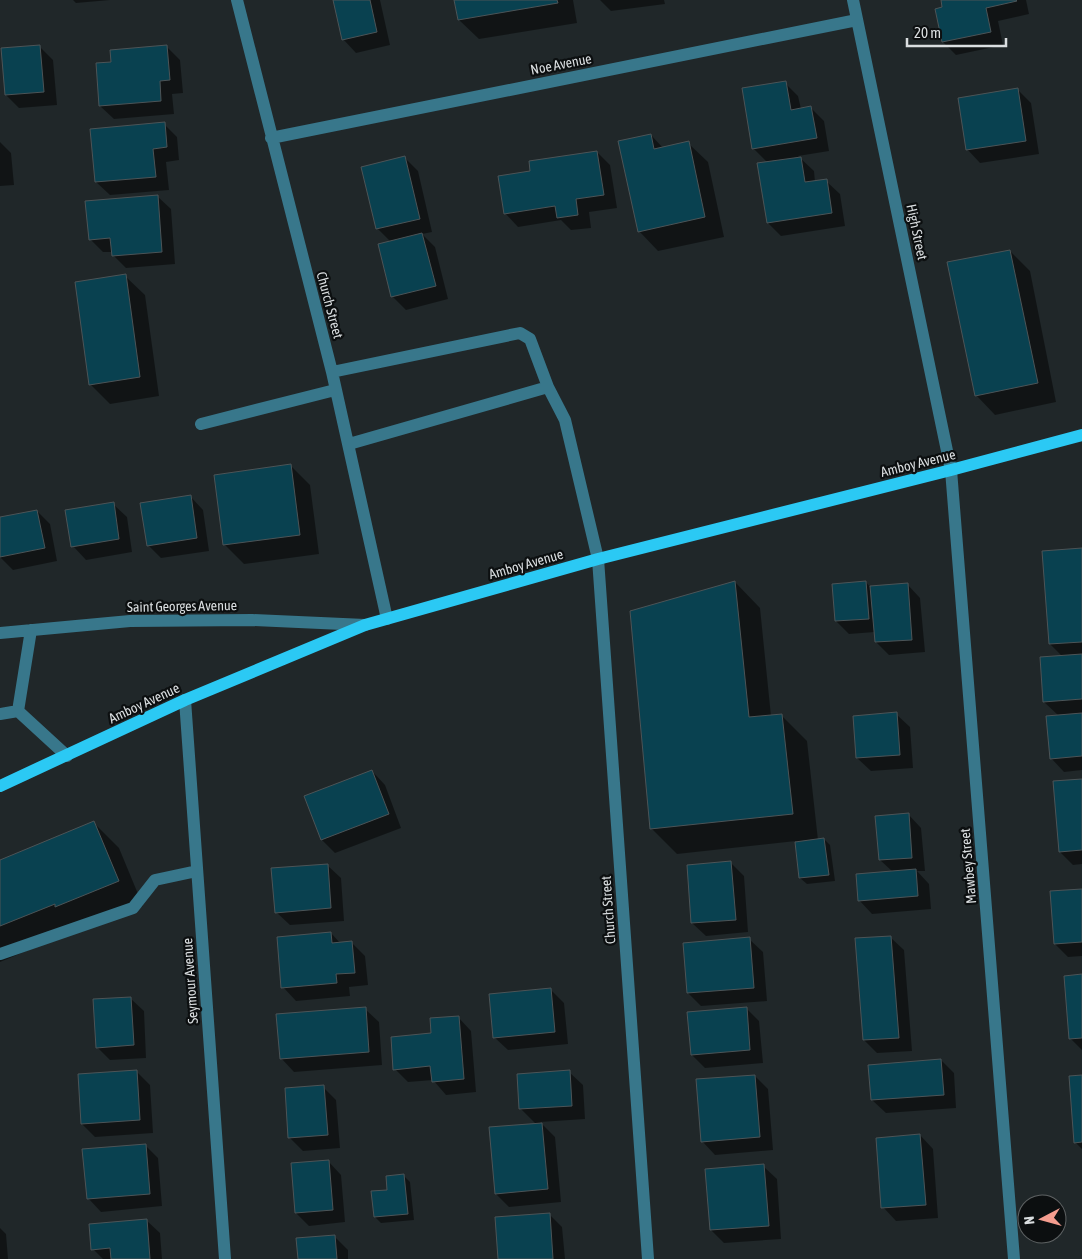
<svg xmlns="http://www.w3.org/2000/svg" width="1082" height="1259" font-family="'Asap Condensed',sans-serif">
<rect width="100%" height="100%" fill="#202729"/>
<path fill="#0007" d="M73,0H110L76,3Z
M334,0H380L390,45L356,53L343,39Z
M456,0H573L577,23L479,39L459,20Z
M600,0H664L665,4L611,11Z
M942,0H1026L1029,14L998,21L1003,45L956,55L943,42L944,8Z
M166,46L180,60L183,93L172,94L174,114L114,119L100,106L97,64L112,63Z
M40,47L53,60L57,105L19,108L6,95Z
M785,83L798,96L801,109L811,108L824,121L829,151L798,156L814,171L815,182L826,181L840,194L845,226L781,236L768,223V163L753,148Z
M1018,90L1031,103L1039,154L980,163L967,149Z
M164,124L177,137L179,160L166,162L169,190L110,195L96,182Z
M651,135L663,148L688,143L708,162L724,237L658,251L639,231Z
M0,142L11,153L14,185L0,186Z
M597,152L610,165L617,208L589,212L591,228L571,230L561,220L518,227L505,213L532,172Z
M405,158L418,171L432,232L422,234L435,247L448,299L406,310L392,296L391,242L377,228Z
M157,196L171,209L175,264L126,268L113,255V252H103L90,239Z
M1010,251L1030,271L1056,402L995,415L976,395Z
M125,276L145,295L159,396L110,404L90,384Z
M291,466L310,485L319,554L244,564L225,545Z
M190,496L203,510L209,551L161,558L148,545Z
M113,504L127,517L132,552L86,560L73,546Z
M37,511L50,524L57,561L13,570L0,557V518Z
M1082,549V770L1064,772L1051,758L1059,716L1044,702L1063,657L1050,644Z
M735,582L760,608L771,716L781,715L807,741L818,840L824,839L830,845L835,881L807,884L800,878L796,841L677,854L652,829Z
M866,582L870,587L907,584L920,598L925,652L889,655L876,642L875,632L849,634L836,621Z
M896,714L910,727L913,768L871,771L857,758Z
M372,771L385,785L401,828L335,853L322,840L306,796Z
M1082,780V864L1073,865L1060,852Z
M908,814L921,828L925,871H917L929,884L931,909L872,914L859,900L893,872L880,860Z
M94,823L119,848L143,906L82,931L79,929L0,962V861Z
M731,863L744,876L748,932L706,936L692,923Z
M327,865L341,878L344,921L290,925L276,912Z
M1082,890V956L1068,957L1055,944Z
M331,933L341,944L352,943L365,956L368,985L349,987L350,996L296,1001L283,987Z
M890,937L904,950L912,1051L877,1053L864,1040Z
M749,939L763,952L767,1001L701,1006L688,993Z
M1082,975V1050L1070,1038Z
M551,990L564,1003L568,1044L508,1050L494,1037Z
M130,998L144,1011L146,1058L110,1060L97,1047Z
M746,1008L759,1021L763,1063L705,1068L692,1055Z
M365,1009L379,1022L382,1065L294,1072L281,1058Z
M458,1017L471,1031L476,1092L446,1095L433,1080L408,1082L395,1069L433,1034Z
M941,1060L954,1073L956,1108L886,1113L872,1100Z
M136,1071L150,1085L153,1133L95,1137L82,1124Z
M569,1072L583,1085L585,1119L540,1122L555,1137L561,1202L509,1207L496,1194L536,1124L521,1109L519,1075Z
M755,1076L768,1089L773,1150L715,1155L702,1141Z
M1082,1077V1149L1075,1142Z
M323,1087L336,1100L340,1148L303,1151L290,1138Z
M920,1135L933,1149L938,1218L896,1221L883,1207Z
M145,1145L158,1158L162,1206L101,1212L88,1198Z
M328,1161L341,1175L345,1222L309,1226L296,1213Z
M763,1166L777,1179L781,1239L724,1243L711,1230Z
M404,1176L410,1182L414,1220L381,1223L375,1217L389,1191Z
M549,1214L562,1227L565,1259H500Z
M146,1220L160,1233L162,1259H103L93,1249Z
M0,1228L6,1234L8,1259H0Z
M334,1236L348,1250V1259H299Z"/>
<path fill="#094150" stroke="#4c5457" d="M333,0H370L377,32L342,40Z
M454,0H557L558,3L458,20Z
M941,0H1016L1017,1L986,8L991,32L942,42L935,9L942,7Z
M40,45L44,92L5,95L1,48Z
M167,45L170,80L160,81L161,101L99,106L96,63L111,62L110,50Z
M786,81L791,110L811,106L817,138L752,149L742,88Z
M1018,88L1026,141L966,150L958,98Z
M165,122L167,147L153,149L156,177L95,182L90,129Z
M651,134L654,149L689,141L705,217L638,232L618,141Z
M597,151L604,195L576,199L578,215L557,218L555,206L504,214L498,176L530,171L529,161Z
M405,156L420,219L376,229L361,167Z
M801,157L805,182L827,179L832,213L767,223L757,163Z
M158,195L162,252L112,256L110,238L89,240L85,201Z
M422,233L436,286L391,297L378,244Z
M1010,250L1038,383L975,396L947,262Z
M126,274L140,377L89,385L75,282Z
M291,464L300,535L223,545L214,475Z
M191,495L197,538L147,546L140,503Z
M114,502L119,539L71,547L65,510Z
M37,510L45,548L0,557V517Z
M1082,548V642L1049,644L1042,551Z
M735,581L749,717L782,714L793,814L650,829L630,611Z
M866,581L869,619L835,621L832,584Z
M908,583L912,640L875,642L870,586Z
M1082,654V699L1043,702L1040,657Z
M897,712L900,755L856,758L853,716Z
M1082,713V756L1050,759L1046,716Z
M372,770L389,814L321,840L304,796Z
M1082,779V850L1059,852L1053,781Z
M909,813L912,858L879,860L875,816Z
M94,821L119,881L55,907V904L0,926V860Z
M824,838L829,875L799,878L795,842Z
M731,861L736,920L691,923L687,865Z
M328,864L331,908L275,913L271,868Z
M916,869L918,896L858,901L856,874Z
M1082,889V942L1054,944L1050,891Z
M331,932L332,943L352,941L355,973L336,974L337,983L281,988L277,937Z
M891,936L899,1038L863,1040L855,938Z
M750,937L754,988L687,993L683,943Z
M1082,974V1038L1069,1039L1064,976Z
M551,988L555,1032L493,1038L489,994Z
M131,997L134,1045L96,1048L93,999Z
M366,1007L369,1052L280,1059L276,1014Z
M747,1007L750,1050L691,1055L687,1012Z
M459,1016L464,1079L432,1082L430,1066L393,1070L391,1037L431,1033L430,1018Z
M941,1059L944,1095L871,1100L868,1065Z
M137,1070L140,1120L81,1124L78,1074Z
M570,1070L572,1106L519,1109L517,1074Z
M755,1075L760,1137L701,1142L696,1079Z
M1082,1075V1142L1074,1143L1069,1076Z
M324,1085L328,1135L288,1138L285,1088Z
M542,1123L548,1189L495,1194L489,1127Z
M920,1134L926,1205L881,1208L876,1138Z
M146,1144L150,1194L87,1199L82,1149Z
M329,1160L333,1210L295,1213L291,1163Z
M764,1164L769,1226L710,1230L705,1169Z
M404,1174L408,1214L374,1217L371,1191L387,1190L386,1176Z
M550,1213L553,1259H498L495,1217Z
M147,1219L150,1259H111L110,1248L91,1250L89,1224Z
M335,1235L337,1259H298L296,1238Z"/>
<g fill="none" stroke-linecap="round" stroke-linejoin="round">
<path stroke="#38778b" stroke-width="12" d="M237,0L332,372L387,619
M853,0L951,470L1014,1259
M271,138L857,20
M332,372L520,333L530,339L548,387
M201,424L335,390
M349,444L548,387L565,420L598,559L648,1259
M0,633L130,621L252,620L365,625
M185,700L225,1259
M18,711L31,630
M18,711L67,756
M0,714L18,711
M0,954L133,908L155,880L197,871"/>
<path stroke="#2bc9f4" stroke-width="12" d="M0,786L185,700L365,625L598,559L951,470L1082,435"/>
</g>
<g text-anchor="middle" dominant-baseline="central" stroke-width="4.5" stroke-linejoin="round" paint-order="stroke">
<g font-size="14" fill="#dadee0" stroke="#0c0f10">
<text transform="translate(561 64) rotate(-11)">Noe Avenue</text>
<text transform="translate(917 232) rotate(78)">High Street</text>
<text transform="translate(330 305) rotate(75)">Church Street</text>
<text transform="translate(918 463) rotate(-14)">Amboy Avenue</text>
<text transform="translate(526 564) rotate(-16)">Amboy Avenue</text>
<text transform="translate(182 606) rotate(-1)">Saint Georges Avenue</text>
<text transform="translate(144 703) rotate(-25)">Amboy Avenue</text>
<text transform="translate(968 866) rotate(-95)">Mawbey Street</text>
<text transform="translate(608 910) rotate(-94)">Church Street</text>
<text transform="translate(190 981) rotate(-94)">Seymour Avenue</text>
</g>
</g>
<g transform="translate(1042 1219) rotate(264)"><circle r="24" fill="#0c0f10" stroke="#5e6263"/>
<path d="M0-4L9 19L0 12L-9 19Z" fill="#f59d8f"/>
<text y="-8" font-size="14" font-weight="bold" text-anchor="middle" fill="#dadee0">N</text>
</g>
<path d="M907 38v8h99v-8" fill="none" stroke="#dadee0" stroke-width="2.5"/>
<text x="914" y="38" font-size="15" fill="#dadee0" stroke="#0c0f10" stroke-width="4" paint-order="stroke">20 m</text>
</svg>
